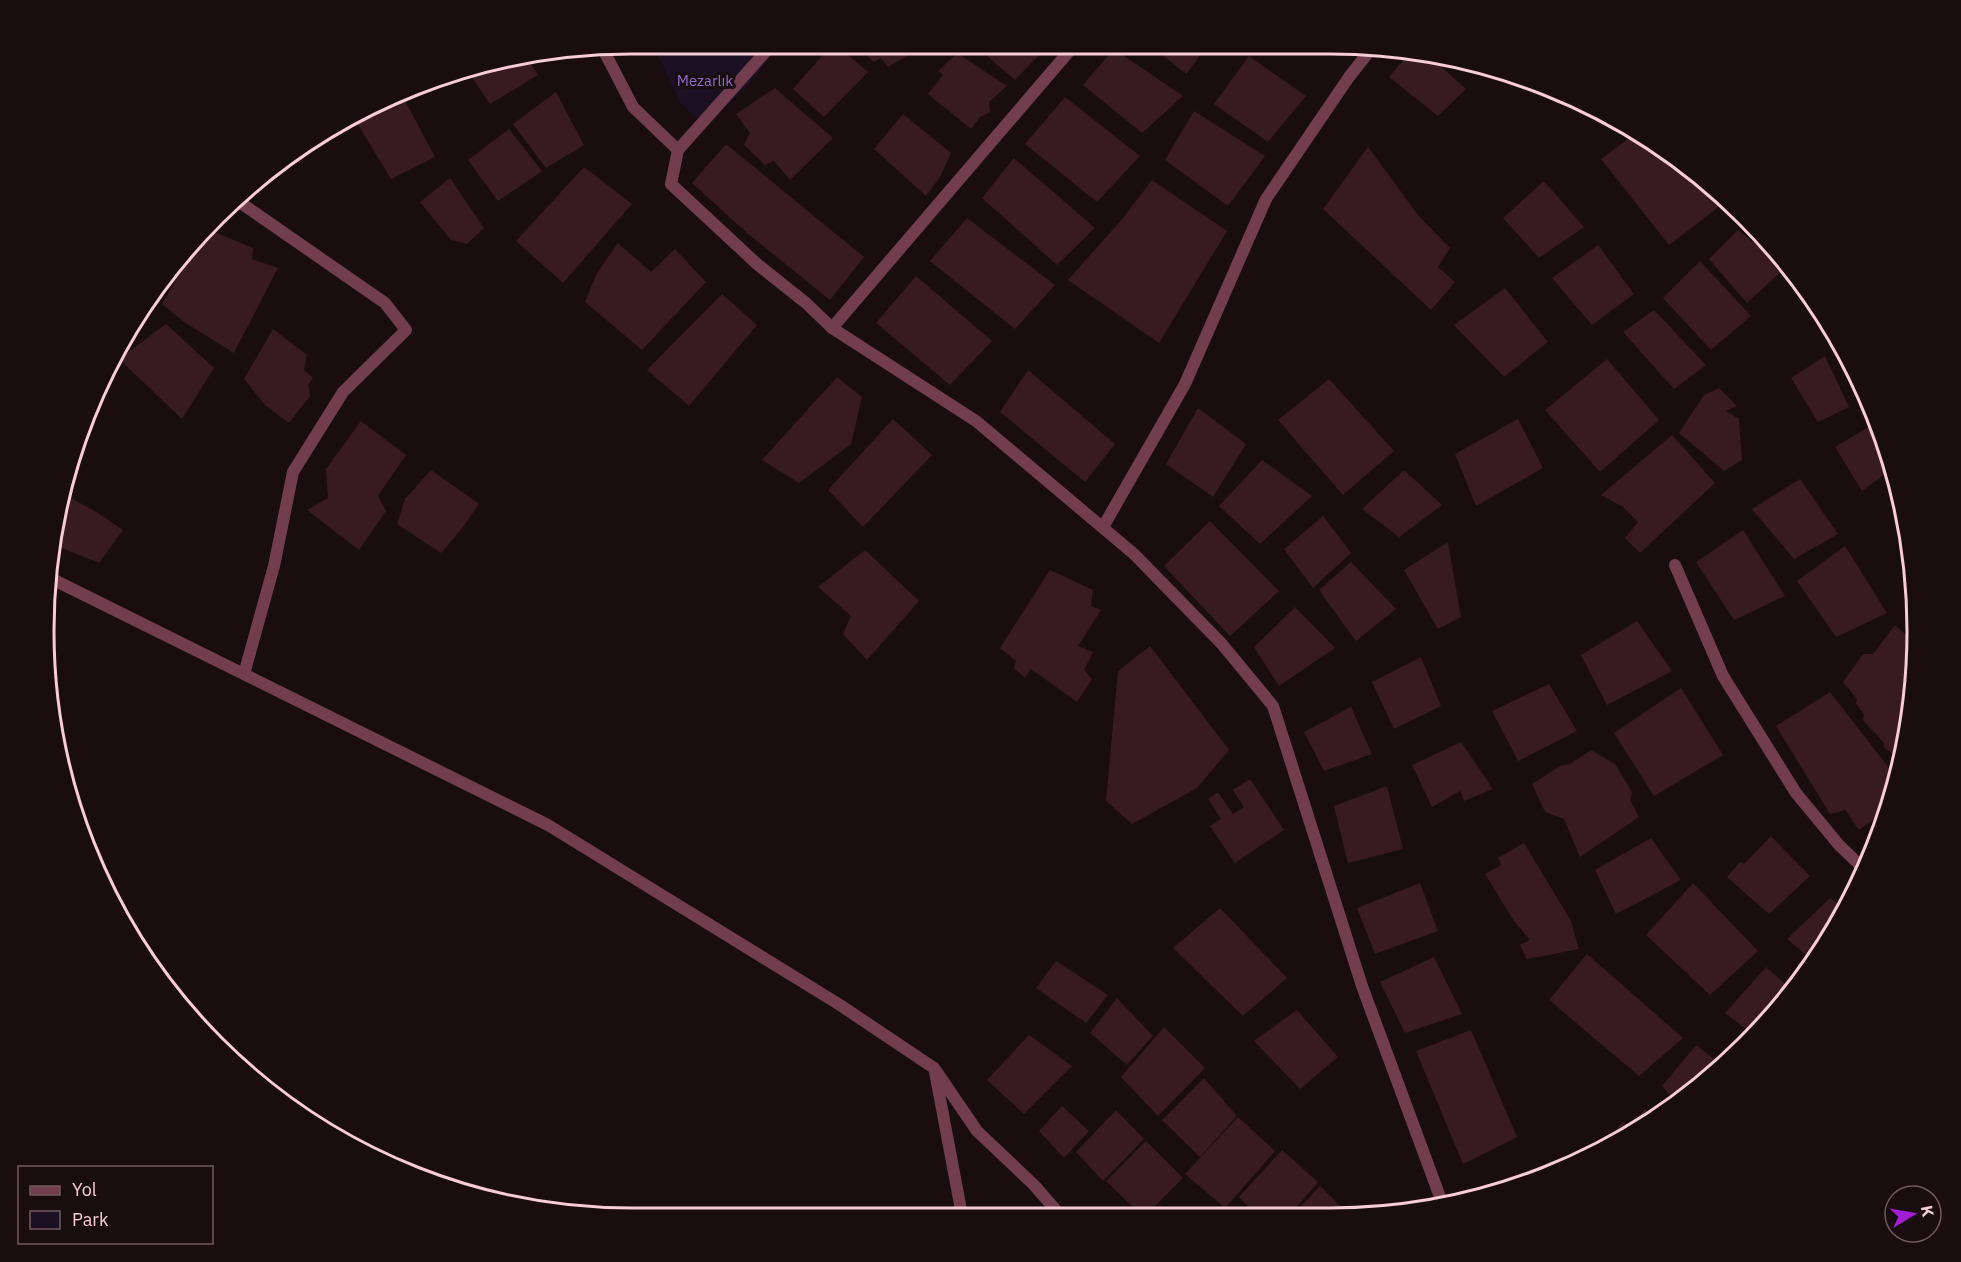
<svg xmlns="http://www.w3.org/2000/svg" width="1961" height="1262" font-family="'IBM Plex Sans',sans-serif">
<rect width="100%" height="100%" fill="#190d0f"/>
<path fill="#1b1122" d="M655,49H776L752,80L725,108L700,121L681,104Z"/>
<path fill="#381b20" d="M828,49H841L868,72L824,117L793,89Z
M859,49H919L888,67L881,58L874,62Z
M979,49H1045L1015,80Z
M1114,49L1183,96L1142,133L1083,85Z
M1155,49H1205L1186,74Z
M1412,50L1428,55L1466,89L1438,116L1389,77Z
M957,53L1007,86L989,102L990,112L980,117L971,129L928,94L943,75L938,71Z
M525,55L538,75L490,104L466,69Z
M1249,56L1306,96L1268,142L1214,104Z
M775,88L833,138L790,180L774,161L765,165L744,145L750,133L736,114Z
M556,92L584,145L546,168L513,124Z
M402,95L435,157L391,179L354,118Z
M1065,97L1140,156L1097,202L1025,144Z
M1194,111L1265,156L1228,206L1165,160Z
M903,114L951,153L940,177L926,196L874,149Z
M509,129L542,171L498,201L468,160Z
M1635,134L1694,174L1720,206L1669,245L1601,159Z
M726,144L864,257L830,300L747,233L692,183Z
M1368,147L1418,215L1450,248L1438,267L1455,282L1431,310L1323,209Z
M1014,158L1095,228L1057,265L982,198Z
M584,167L632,204L563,283L516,241Z
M450,178L484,228L467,244L451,240L420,202Z
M1152,180L1227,231L1159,343L1068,280L1123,218Z
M1544,181L1584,227L1539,258L1503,218Z
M967,218L1055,285L1015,329L930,261Z
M205,228L253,248L252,259L278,268L234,353L184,322L162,304Z
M1738,230L1785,268L1747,303L1709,259Z
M618,243L651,272L675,249L706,282L642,350L585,302L597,273Z
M1598,245L1634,294L1592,325L1552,278Z
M1700,261L1751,316L1711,350L1663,298Z
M916,276L992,341L950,385L876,323Z
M1505,288L1548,342L1504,377L1454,325Z
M722,294L757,325L689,406L647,370Z
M1654,310L1706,365L1674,389L1623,332Z
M166,324L214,368L182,419L119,359Z
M273,329L307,355L304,370L313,378L308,385L310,396L289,423L265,405L244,379Z
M1825,356L1849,407L1818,422L1791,378Z
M1607,359L1659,420L1600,472L1545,410Z
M1028,370L1115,444L1085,482L1000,412Z
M837,377L862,397L851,444L799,483L762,460Z
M1329,379L1394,451L1343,495L1278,420Z
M1719,388L1737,406L1726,411L1739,419L1742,460L1724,471L1679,433L1704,395Z
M1198,408L1246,444L1213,497L1166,464Z
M893,419L932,455L863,527L828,490Z
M1518,419L1543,468L1476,506L1455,454Z
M361,421L406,455L378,496L386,511L359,550L307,510L328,498L326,469Z
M1872,425L1889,455L1893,468L1862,491L1835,447Z
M1672,435L1715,483L1640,553L1625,538L1638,522L1623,507L1601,495Z
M1262,460L1312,496L1260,544L1219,506Z
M431,470L479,504L460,531L441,553L397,524L405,499Z
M1404,470L1442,505L1399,537L1362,509Z
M1800,479L1838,534L1794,559L1752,509Z
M65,495L95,511L123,530L99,563L54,545Z
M1323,516L1351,553L1313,588L1284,549Z
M1210,521L1279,591L1230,636L1164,566Z
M1743,530L1785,596L1734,620L1696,562Z
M1448,542L1461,617L1438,629L1404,570Z
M1845,546L1887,613L1836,637L1797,581Z
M865,550L919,601L867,660L843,634L851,616L818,587Z
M1351,562L1396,609L1356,641L1319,590Z
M1050,570L1093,590L1091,606L1101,610L1078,646L1093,652L1084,670L1092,679L1077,702L1031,669L1025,678L1014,668L1016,661L1000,648Z
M1295,607L1335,648L1279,686L1254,647Z
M1637,621L1672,671L1607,705L1581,655Z
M1895,625L1915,643L1913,707L1901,758L1884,748V743L1863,720L1864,714L1856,704L1857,699L1843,682L1863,654H1873Z
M1150,646L1229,750L1197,788L1132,824L1106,801L1118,671Z
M1421,657L1441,706L1394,729L1372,682Z
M1549,684L1577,731L1518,761L1492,711Z
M1681,688L1723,755L1654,796L1614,733Z
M1830,692L1896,777L1889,808L1859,830L1845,810L1830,814L1776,726Z
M1351,707L1372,754L1324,771L1304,732Z
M1461,742L1493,789L1464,801L1460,791L1432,807L1412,765Z
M1591,750L1615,764L1632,792L1630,800L1639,817L1580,857L1564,819L1545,812L1532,784L1560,766L1570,764Z
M1250,779L1284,830L1235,863L1210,826L1221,819L1208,799L1218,792L1233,814L1244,807L1233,790Z
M1387,786L1403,849L1348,863L1334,806Z
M1771,836L1810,876L1769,914L1727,877L1740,862L1744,864Z
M1651,838L1681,880L1616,914L1595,870Z
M1524,843L1571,921L1579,949L1527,959L1520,945L1530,940L1514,921L1485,874L1501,865L1498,858Z
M1420,883L1438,931L1375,954L1357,908Z
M1693,883L1758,951L1710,995L1646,935Z
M1830,898L1846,909L1839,924L1813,961L1787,939Z
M1220,908L1287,978L1243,1016L1173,948Z
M1587,954L1683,1038L1639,1076L1549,1000Z
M1434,957L1462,1014L1405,1033L1380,982Z
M1056,961L1108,995L1086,1023L1036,988Z
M1766,967L1792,990L1772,1018L1754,1035L1725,1013Z
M1117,998L1153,1036L1127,1065L1090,1033Z
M1297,1010L1338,1057L1300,1089L1254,1041Z
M1164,1027L1205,1068L1158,1116L1121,1077Z
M1471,1030L1517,1137L1463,1164L1416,1051Z
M1029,1035L1072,1066L1024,1114L987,1080Z
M1696,1045L1722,1065L1688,1097L1677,1103L1662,1086Z
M1204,1078L1237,1116L1200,1157L1162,1120Z
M1062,1106L1089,1131L1064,1158L1039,1131Z
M1645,1109L1655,1117L1615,1143L1611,1135L1623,1122L1629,1126Z
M1116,1110L1144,1139L1103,1181L1076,1152Z
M1238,1117L1275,1151L1225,1208L1185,1174Z
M1146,1141L1183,1178L1145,1216H1142L1106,1181Z
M1282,1150L1318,1182L1288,1217H1259L1239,1197Z
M1320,1186L1351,1217H1291Z
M1160,1205L1170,1216H1149Z"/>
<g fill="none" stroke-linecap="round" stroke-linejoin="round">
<path stroke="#723e4f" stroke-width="12" d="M678,150L768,49
M235,199L385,303L406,330L343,392L293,472L274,566L244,674
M832,328L1071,49
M1103,527L1185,384L1266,199L1349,77L1371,49
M1675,565L1723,676L1796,793L1839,845L1864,869"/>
<path stroke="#723e4f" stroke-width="12" d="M603,49L633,107L678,150L671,184L757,264L806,303L832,328L976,421L1134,554L1221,643L1273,706L1362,986L1443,1205
M48,577L548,825L840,1005L934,1068L977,1131L1034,1185L1061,1216
M935,1072L962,1215"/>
</g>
<g text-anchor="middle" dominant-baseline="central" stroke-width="6" stroke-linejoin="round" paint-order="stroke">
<g font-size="15" fill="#916bd0" stroke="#190d0f">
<text x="705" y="80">Mezarlık</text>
</g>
</g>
<path d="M0 0H1961V1262H0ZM631 54H1330A577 577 0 0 1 1907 631V631A577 577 0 0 1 1330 1208H631A577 577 0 0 1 54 631V631A577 577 0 0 1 631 54Z" fill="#190d0f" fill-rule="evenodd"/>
<path fill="none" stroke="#f8ccd8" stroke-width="3" d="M631 54H1330A577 577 0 0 1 1907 631V631A577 577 0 0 1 1330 1208H631A577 577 0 0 1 54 631V631A577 577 0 0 1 631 54Z"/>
<rect x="18" y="1166" width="195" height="78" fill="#190d0f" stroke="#72595f" stroke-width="1.5"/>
<rect x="30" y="1186" width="30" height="9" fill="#723e4f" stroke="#72595f" stroke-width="1.5"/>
<text x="72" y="1196" font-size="18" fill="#f8ccd8">Yol</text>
<rect x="30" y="1211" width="30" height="18" fill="#1b1122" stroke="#72595f" stroke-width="1.5"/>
<text x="72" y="1226" font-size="18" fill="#f8ccd8">Park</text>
<g transform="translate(1913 1214) rotate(79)"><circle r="28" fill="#190d0f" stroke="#72595f" stroke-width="1.5"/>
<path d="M0-4.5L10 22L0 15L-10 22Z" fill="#a21dd3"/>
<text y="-9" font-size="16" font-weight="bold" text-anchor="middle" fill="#f8ccd8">K</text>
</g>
</svg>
